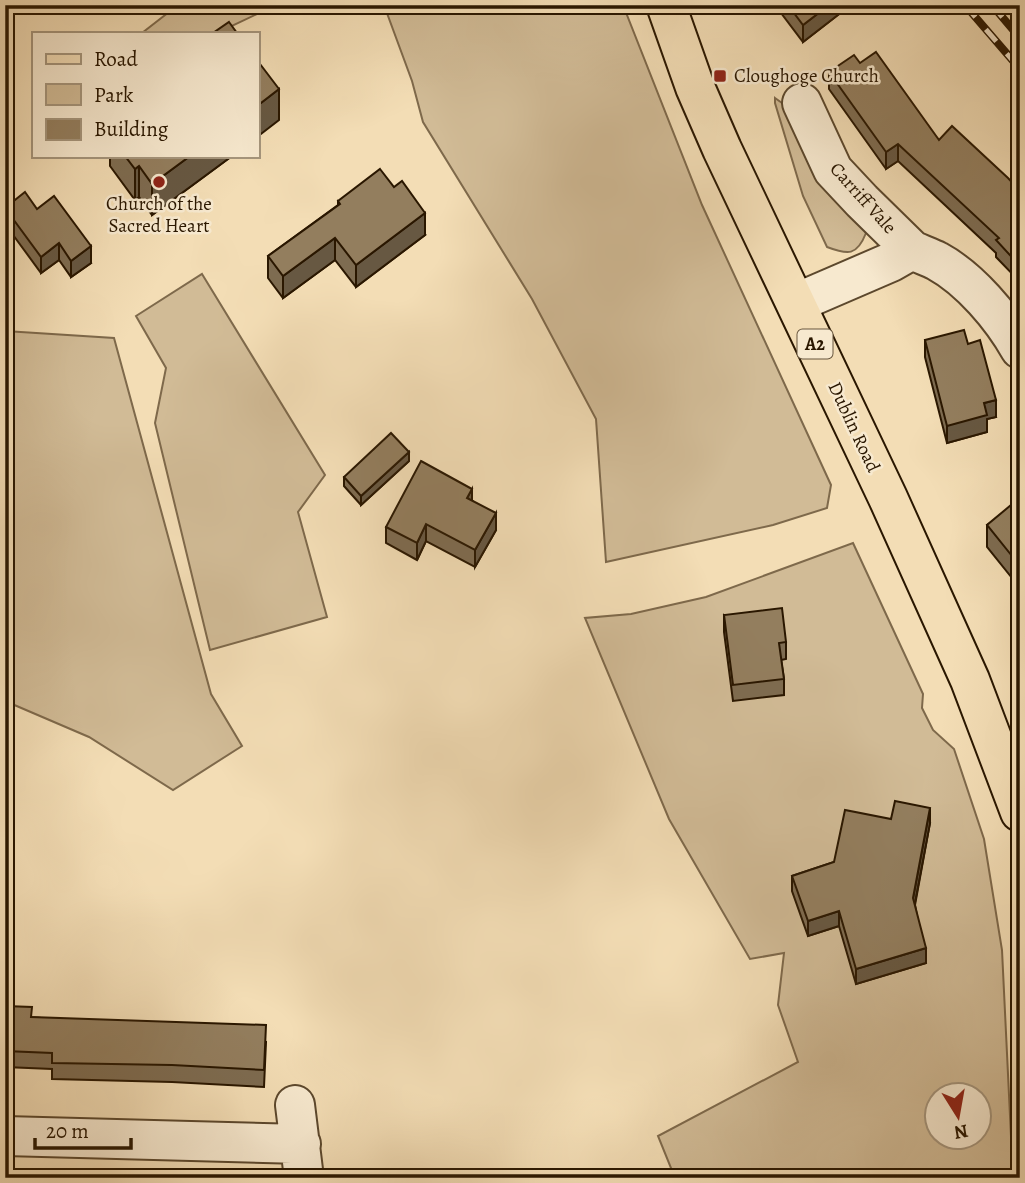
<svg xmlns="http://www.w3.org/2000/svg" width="1025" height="1183" font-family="Alegreya,serif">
<rect width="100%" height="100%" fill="#f3ddb5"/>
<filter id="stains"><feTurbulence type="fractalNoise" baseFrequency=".00286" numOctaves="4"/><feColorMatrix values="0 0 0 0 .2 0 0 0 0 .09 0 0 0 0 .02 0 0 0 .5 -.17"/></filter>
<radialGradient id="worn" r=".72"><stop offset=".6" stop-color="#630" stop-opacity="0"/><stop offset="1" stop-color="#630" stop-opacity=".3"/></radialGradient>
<path fill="#d1bb96" stroke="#7e694b" stroke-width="2" fill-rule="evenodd" d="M178,5H276L217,33H142Z
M384,5H623L702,205L831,485L827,508L773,525L606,562L596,419L532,299L423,122L412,81Z
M775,98L789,108L858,216L866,233C857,256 848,255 827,247L803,196L775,103Z
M202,274L325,475L298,512L327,617L210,650L155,423L166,368L136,316Z
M5,331L114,338L211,694L242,746L173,790L89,737L5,701Z
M853,543L923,694L922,708L933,730L954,749L984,839L1002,950L1013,1178H675L658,1136L798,1062L778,1005L784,953L750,959L669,819L585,618L631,614L706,597ZM937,1096H979V1138H937Z"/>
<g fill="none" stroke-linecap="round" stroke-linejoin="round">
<g stroke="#5c482d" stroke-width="42">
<path id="minor" d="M802,103L833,170L862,201L912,250
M796,303L891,262L912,250C920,254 929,257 937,261C970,279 1002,317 1020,349
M295,1105L304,1178
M5,1136L301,1144"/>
</g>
<g stroke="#2a1700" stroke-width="42">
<path id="primary" d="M666,5L695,87L722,149L888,498L970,680L1020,812"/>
</g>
<use href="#minor" stroke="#f7e9cf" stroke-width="38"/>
<use href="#primary" stroke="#f3ddb5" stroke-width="38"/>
<g stroke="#2a1700" stroke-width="8">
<path id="rail" d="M965,5L1020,69
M992,5L1020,38"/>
</g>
<use href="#rail" stroke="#f7e9cf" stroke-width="5" stroke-dasharray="16" stroke-linecap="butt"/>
</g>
<path fill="#7e6c51" stroke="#2a1700" stroke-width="2" d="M775,5H843V11L803,42Z
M860,63L939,140L1020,191V282L996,257V253L898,161L886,169L829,89V72Z
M110,156H232L152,215L139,197L135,200L110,166Z
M338,201L425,235L356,287L335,260L283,298L268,278V256L338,205Z
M5,207L37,209L91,263L71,277L59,260L41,273L5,224Z
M925,340L968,344L996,417L987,419V432L947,443L925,357Z
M409,461L361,505L344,486V477Z
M472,500L496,530L475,567L426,541L417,560L386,543V527Z
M1020,504V588L987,547V525Z
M724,615L786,642V659L781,660L784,679V695L733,701L724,632Z
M891,819L930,823L915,905L926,963L856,984L839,926L808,936L792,891V876L834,862Z
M5,1006L32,1017L266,1042L264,1087L172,1082L52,1079V1069L5,1067Z"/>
<path fill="#675842" stroke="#2a1700" stroke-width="2" d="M829,5H843V11L803,42V25Z
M279,89V120L257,137V106Z
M898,144V161L886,169V152Z
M190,156H232L152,215V184Z
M139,166V197L135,200V169Z
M425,213V235L356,287V265Z
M335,238V260L283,298V276Z
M59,243V260L41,273V257Z
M91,246V263L71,277V261Z
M996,400V417L987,419V432L947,443V426L984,403Z
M409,452V461L361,505V496Z
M472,489V505L467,498Z
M496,513V530L475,567V550Z
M426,524V541L417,560V543Z
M930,808V823L913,913V898Z
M839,911V926L808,936V921Z
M926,948V963L856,984V969Z"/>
<path fill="#937e5e" stroke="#2a1700" stroke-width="2" d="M788,5H829L803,25Z
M229,22L237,33H213Z
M876,52L939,140L952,126L1008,178L1020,191V266L996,240L999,238L898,144L886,152L829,72L854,55L860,63Z
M257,60L279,89L257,106Z
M125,156H190L152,184L139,166L135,169Z
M380,169L394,187L402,181L425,213L356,265L335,238L283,276L268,256L340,204L338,201Z
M25,192L37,209L54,196L91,246L71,261L59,243L41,257L5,208Z
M964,330L968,344L980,340L996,400L984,403L987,415L947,426L925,340Z
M391,433L409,452L361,496L344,477Z
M421,461L472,489L467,498L496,513L475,550L426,524L417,543L386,527Z
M1017,500L1020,504V566L987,525Z
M782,608L786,642L779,643L784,679L733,685L724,615Z
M895,801L930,808L913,898L926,948L856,969L839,911L808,921L792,876L834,862L845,810L891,819Z
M5,1006L32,1007L31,1017L266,1025L264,1070L172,1065L52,1063V1053L5,1051Z
M5,1174L80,1178H5Z"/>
<g fill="#8f2418" stroke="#f7e9cf" stroke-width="2.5">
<rect x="713" y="69" width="14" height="14" rx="3.5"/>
<circle cx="159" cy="182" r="7"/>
</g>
<g text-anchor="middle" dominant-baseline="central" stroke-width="5" stroke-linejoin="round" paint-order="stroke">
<rect fill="#f7e9cf" stroke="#68563e" stroke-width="2" x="797.5" y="329.5" width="35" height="29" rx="5"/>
<g font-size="18" font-weight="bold" fill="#2a1700">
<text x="815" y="344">A2</text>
</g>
<g font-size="19" fill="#2a1700" stroke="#f7e9cf" text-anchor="start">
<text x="734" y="76">Cloughoge Church</text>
<text x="159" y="204" text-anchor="middle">Church of the<tspan x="159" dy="22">Sacred Heart</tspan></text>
</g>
<g font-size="19" fill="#2a1700" stroke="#f7e9cf">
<text transform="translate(863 198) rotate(48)">Carriff Vale</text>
<text transform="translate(854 427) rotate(65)">Dublin Road</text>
</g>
</g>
<rect width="1025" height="1183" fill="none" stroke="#f3ddb5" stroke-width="28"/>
<rect x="7" y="7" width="1011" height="1169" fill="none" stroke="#2a1700" stroke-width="3.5"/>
<rect x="14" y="14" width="997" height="1155" fill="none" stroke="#2a1700" stroke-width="2"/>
<rect x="32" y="32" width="228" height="126" fill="#f7e9cf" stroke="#a5957c" stroke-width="2"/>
<rect x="46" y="54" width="35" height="10" fill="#f3ddb5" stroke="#a5957c" stroke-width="2"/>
<text x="94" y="66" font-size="21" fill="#2a1700">Road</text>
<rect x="46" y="84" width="35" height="21" fill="#d1bb96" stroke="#a5957c" stroke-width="2"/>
<text x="94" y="102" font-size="21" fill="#2a1700">Park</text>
<rect x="46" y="119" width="35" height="21" fill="#937e5e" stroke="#a5957c" stroke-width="2"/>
<text x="94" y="136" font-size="21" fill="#2a1700">Building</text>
<g transform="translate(958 1116) rotate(169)"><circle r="33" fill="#f7e9cf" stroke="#a5957c" stroke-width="2"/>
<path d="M0-5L12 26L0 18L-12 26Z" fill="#8f2418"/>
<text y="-10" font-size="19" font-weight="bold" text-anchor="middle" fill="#2a1700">N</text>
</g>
<path d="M35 1138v10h96v-10" fill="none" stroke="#2a1700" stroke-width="3.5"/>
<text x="46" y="1138" font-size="21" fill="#2a1700" stroke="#f7e9cf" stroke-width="5" paint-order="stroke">20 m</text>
<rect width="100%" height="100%" filter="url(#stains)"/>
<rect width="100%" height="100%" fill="url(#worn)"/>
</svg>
